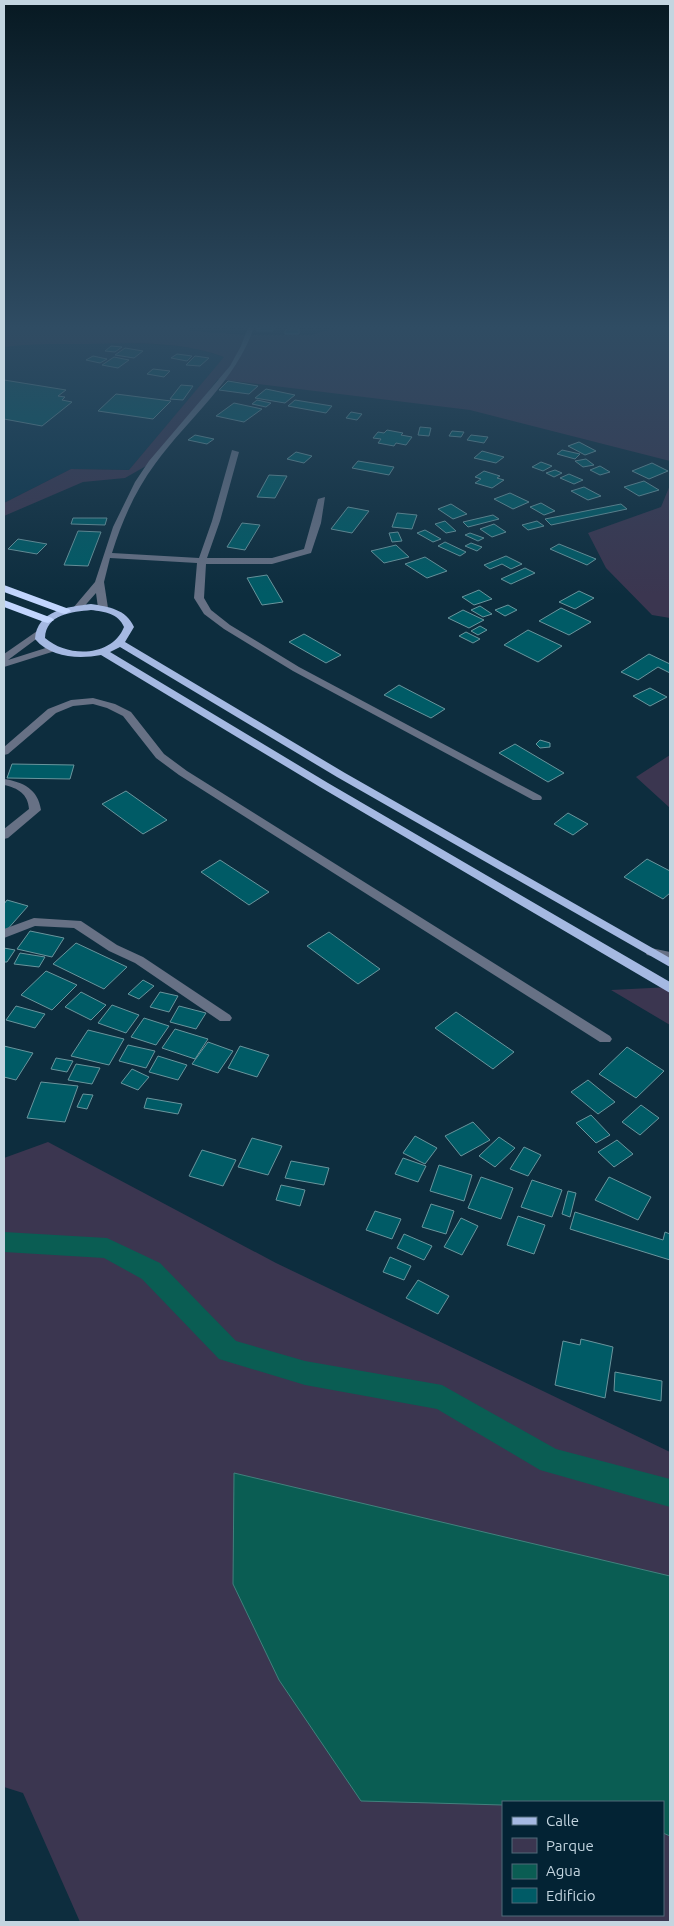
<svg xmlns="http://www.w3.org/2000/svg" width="674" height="1926" font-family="Ubuntu,sans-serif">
<rect width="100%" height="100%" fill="#0d2d3e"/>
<path fill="#0c364c" d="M128,343L189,347L224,357L129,470L71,469L4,503V347L26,344Z"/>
<path fill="#3b3650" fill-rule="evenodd" d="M189,325L190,331L247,335H311L346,325H670V461L470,410L218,379L153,462L125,478L83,482L4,516V503L71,469L129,470L224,357C181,341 133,343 88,344C60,344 32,343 4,347V326Z
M670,485V618L652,615L606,568L588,533L661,507Z
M670,755V808L636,777Z
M670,987V1025L611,990Z
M48,1142L276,1263L670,1452V1922H80L23,1793L4,1787V1158ZM503,1802H663V1915H503Z"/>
<path fill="#0a5d53" stroke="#42817d" d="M234,1473L670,1576V1836L663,1833V1802H503V1805L361,1801L279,1680L233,1584Z"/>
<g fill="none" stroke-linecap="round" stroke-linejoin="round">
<path fill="#0a5d53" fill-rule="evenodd" d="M4,1232L107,1238L160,1263L236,1341L305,1361L442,1385L556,1449L670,1479V1507L540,1470L437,1409L305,1385L219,1359L142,1279L104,1258L4,1252Z"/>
</g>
<path fill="#005b66" stroke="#69959d" d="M272,327L273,331H257V328Z
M287,329H299V334H285V331Z
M111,346L122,347L115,352L105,351Z
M125,348L143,351L134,358L115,355Z
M177,354L192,356L187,361L171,358Z
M93,356L107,359L100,363L86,360Z
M195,356L209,358L200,366L186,365Z
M114,357L129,360L118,368L102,365Z
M153,369L170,371L164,377L147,374Z
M4,380L66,390L58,396L65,397L62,400L72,402L42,426L4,419Z
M228,381L258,386L249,394L219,390Z
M181,385L193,386L183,400L170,399Z
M266,389L295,395L285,403L255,398Z
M116,394L171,401L153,419L98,411Z
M257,400L271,403L266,407L252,404Z
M295,400L332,406L326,413L288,406Z
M234,403L262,409L244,422L216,416Z
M351,412L362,414L357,420L346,418Z
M420,427L431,428L429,436L418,435Z
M387,430L403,433L401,435L412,437L406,445L396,443L394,446L378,443L381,439L373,438L378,432L384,433Z
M452,431L464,432L461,437L449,436Z
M195,435L214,439L207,444L188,440Z
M471,435L488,437L484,443L467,440Z
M579,442L596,451L585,455L568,446Z
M562,450L580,454L575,459L557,454Z
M482,451L504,457L496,463L474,458Z
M296,452L312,456L304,463L287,459Z
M586,459L594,465L583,467L575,461Z
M358,461L394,467L389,475L352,468Z
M541,462L552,466L543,471L532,467Z
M652,463L668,471L649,479L632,471Z
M600,466L610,472L600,475L590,470Z
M555,470L562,473L554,477L546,473Z
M484,471L500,476L497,478L504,480L492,488L475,483L481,479L475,477Z
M569,474L583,480L574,484L560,478Z
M269,475L287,476L275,498L257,497Z
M644,481L659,490L639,496L624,487Z
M584,487L601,496L588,500L571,491Z
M510,493L529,502L513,509L494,499Z
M541,503L555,511L544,515L530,507Z
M451,504L467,514L453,519L438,509Z
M621,504L627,509L551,525L545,519Z
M348,507L369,511L352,533L331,529Z
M397,513L417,515L412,529L392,527Z
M493,515L499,519L468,527L463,522Z
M73,518H107L105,525L71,524Z
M445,521L456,531L446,533L435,524Z
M537,521L544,526L528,530L522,525Z
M242,523L260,525L245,550L227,547Z
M494,524L506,532L492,537L480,529Z
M425,530L441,539L433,542L417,533Z
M78,531L101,532L88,566L64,565Z
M398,532L402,541L392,542L389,533Z
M470,533L484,538L478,541L465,535Z
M18,539L47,544L37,554L8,549Z
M445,542L466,552L460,556L438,546Z
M471,543L482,547L477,551L465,546Z
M559,544L596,559L587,565L550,549Z
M396,545L409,557L384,563L371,551Z
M506,556L522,564L511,569L502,564L490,569L484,565Z
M425,557L447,571L427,578L405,564Z
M525,568L535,573L511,584L501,579Z
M267,575L283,602L262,605L247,578Z
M479,590L492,599L474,605L462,597Z
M579,591L594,598L575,609L559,602Z
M508,605L517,610L505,616L495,610Z
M480,606L492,614L483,617L471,610Z
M561,608L591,622L569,635L539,621Z
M463,610L484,620L469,628L448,618Z
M480,626L487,630L478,635L471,631Z
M528,630L562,646L538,662L504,645Z
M466,632L480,639L473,643L459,636Z
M304,634L341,655L326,663L289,642Z
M649,654L670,664V673L658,667L638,680L621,672Z
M399,685L445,709L431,718L384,695Z
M650,688L667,697L650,706L633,696Z
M540,740L550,743V747L540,748L536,744Z
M515,744L564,773L548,782L499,753Z
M12,764L74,765L70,779L7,778Z
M126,791L167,820L143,834L102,804Z
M568,813L588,824L573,835L554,824Z
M647,859L670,871V893L663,899L624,877Z
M220,860L269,892L249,905L201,872Z
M7,900L28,906L6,931L4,930V904Z
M30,931L64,938L52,957L17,949Z
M329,932L380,969L358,984L307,946Z
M76,943L127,967L104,989L53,964Z
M4,948L15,950L7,962H4Z
M20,953L45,957L39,967L14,964Z
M46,971L77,985L52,1010L21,995Z
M143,980L154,986L139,999L128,994Z
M81,992L106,1005L91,1020L65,1007Z
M160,992L178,996L169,1012L150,1007Z
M112,1005L139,1015L126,1033L98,1023Z
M16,1006L45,1014L35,1028L6,1020Z
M179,1006L206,1013L196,1029L170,1022Z
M456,1012L514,1052L493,1069L435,1028Z
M144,1018L169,1026L156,1045L131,1037Z
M175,1029L208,1039L195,1059L162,1048Z
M88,1030L124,1039L109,1065L71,1056Z
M208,1042L233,1051L218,1073L192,1064Z
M128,1045L155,1051L146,1068L119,1061Z
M4,1046L33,1053L16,1080L4,1077Z
M240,1046L269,1055L257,1077L228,1068Z
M627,1047L664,1071L636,1098L599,1074Z
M158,1056L187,1065L178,1080L149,1072Z
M56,1058L73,1061L67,1072L51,1069Z
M76,1064L100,1068L92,1084L68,1080Z
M132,1069L149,1077L138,1090L121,1083Z
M588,1080L615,1102L598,1114L571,1092Z
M41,1082L78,1086L65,1122L27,1118Z
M83,1094L93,1095L87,1109L77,1107Z
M147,1098L182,1104L178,1114L144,1108Z
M641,1105L659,1118L640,1135L622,1122Z
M591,1115L610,1135L596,1143L576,1123Z
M473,1122L490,1140L461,1156L445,1136Z
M415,1136L437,1148L425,1164L403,1153Z
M499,1137L515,1148L495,1167L479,1156Z
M252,1138L282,1146L268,1175L238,1167Z
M617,1140L633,1154L614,1167L598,1152Z
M524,1147L541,1155L528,1176L510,1169Z
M202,1150L236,1160L223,1186L189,1176Z
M403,1158L426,1166L418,1182L395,1174Z
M291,1161L329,1168L324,1185L285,1178Z
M439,1165L472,1175L464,1201L430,1191Z
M481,1177L513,1188L501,1219L468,1208Z
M609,1177L651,1197L638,1220L595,1200Z
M532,1180L562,1190L552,1217L521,1207Z
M281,1185L305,1190L300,1206L276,1200Z
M568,1191L576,1193L570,1217L562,1214Z
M431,1204L454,1211L446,1234L422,1227Z
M375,1211L401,1219L392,1239L366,1230Z
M575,1212L663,1240L665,1232L670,1234V1260L570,1229Z
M518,1216L545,1225L534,1254L507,1245Z
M461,1218L478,1226L462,1255L444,1247Z
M404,1234L432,1246L424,1260L397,1248Z
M390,1257L411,1266L404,1280L383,1272Z
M418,1280L449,1296L438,1314L406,1298Z
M581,1339L613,1347L605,1398L555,1385L563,1341L580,1345Z
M615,1372L662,1381L661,1401L614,1391Z"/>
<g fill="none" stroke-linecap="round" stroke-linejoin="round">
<path fill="#677185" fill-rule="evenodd" d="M249,325H255C235,383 190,416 155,464C135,491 122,521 112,553L199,558L212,521L232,450L239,452L220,521L207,558H272L304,549L318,499L325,497L321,523L311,553L272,564H206L204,598L211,610L230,625L299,667L541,796L542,798L541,800H533L293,671L224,629L204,614L194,598L197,563L110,558L104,582L108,608L106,610H100L98,608L96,593L81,610H75L73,608L95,582L113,527L135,482L149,461L230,366L241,346Z
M40,629L45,632L43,634L8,660L52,646L57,649L55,651L4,667V654Z
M93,698L115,704L131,712L164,754L187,771L610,1036L612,1039L610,1042H600L179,775L156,758L123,716L107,708L93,704L73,706L56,713L8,754L4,755V747L48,709L71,700Z
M4,779C23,782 38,789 41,810L8,838L4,839V829L29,809C28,794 18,788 4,785Z
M34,918L81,921L117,945L143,957L230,1015L232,1018L230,1021H220L135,963L109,951L74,928L35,926L4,938V929Z
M651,948L670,952V960L647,955L645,952Z"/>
<path fill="#a5b9e2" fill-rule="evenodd" d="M91,604C109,607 126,609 134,627L125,642L345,773L670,958V967L337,777L120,647L110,652L328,783L670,982V993L320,787L101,655C79,659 51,658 35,639C37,610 68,607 91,604ZM91,610C105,612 118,613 124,627C112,657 68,658 45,638C46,614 72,612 91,610Z"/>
<path fill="#c2d6fe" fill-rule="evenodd" d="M4,585L69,609L71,611L65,614L61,613L4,592Z
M4,600L52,618L54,620L48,623L44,622L4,607Z"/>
</g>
<linearGradient id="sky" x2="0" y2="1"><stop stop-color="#071922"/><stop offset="0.55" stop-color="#2f4c63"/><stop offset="1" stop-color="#2f4c63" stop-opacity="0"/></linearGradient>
<rect width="674" height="595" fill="url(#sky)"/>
<rect width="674" height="1926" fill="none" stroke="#c3d5e0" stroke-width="10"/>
<rect x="502" y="1801" width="162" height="115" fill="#032334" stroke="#506a79"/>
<rect x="512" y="1817" width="25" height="8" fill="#a5b9e2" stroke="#506a79"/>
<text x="546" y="1826" font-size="15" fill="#c3d5e0">Calle</text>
<rect x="512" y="1838" width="25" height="15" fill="#3b3650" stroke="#506a79"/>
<text x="546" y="1851" font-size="15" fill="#c3d5e0">Parque</text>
<rect x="512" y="1864" width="25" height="15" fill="#0a5d53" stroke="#506a79"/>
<text x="546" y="1876" font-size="15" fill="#c3d5e0">Agua</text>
<rect x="512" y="1888" width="25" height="15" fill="#005b66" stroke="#506a79"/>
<text x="546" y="1901" font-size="15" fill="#c3d5e0">Edificio</text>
</svg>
